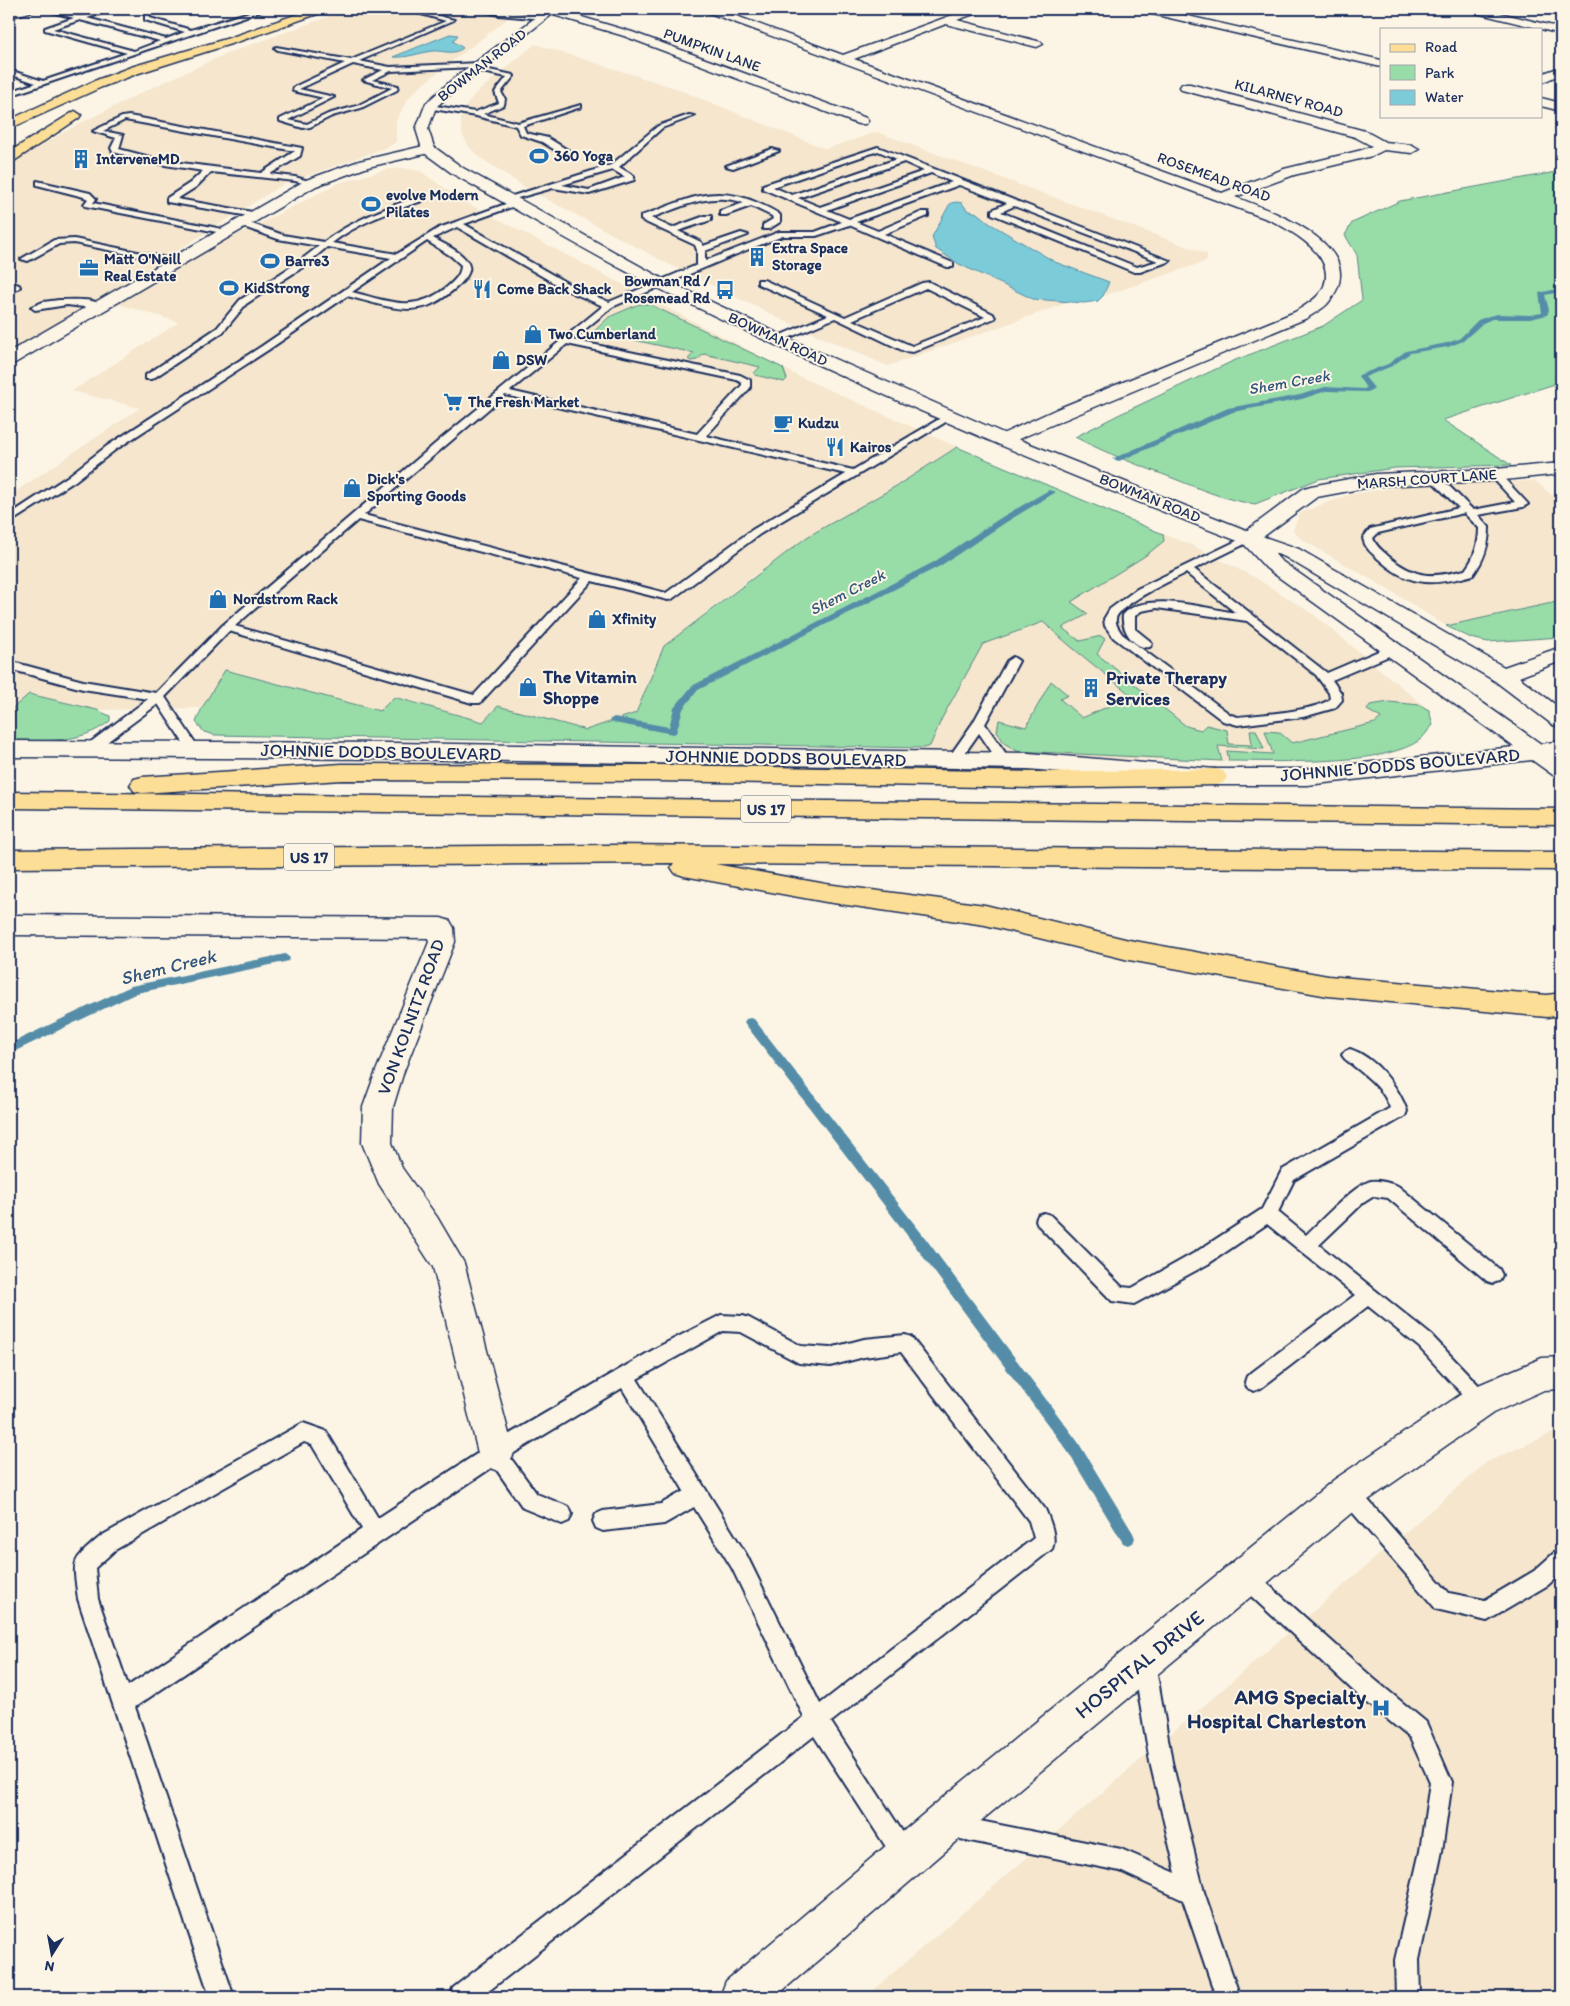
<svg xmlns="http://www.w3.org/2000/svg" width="1570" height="2006" font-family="Itim,sans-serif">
<rect width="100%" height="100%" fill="#fcf5e5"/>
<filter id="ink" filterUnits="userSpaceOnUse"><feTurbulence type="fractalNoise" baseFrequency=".02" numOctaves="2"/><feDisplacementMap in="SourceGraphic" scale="10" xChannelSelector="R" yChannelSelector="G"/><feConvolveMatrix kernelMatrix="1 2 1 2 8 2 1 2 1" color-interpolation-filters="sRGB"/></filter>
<g filter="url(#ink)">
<path fill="#f5e6cd" d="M349,9H520L419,87L407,100L396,121V142L390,146L282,185L127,282L130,283L9,353V164L75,126L151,88L226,54Z
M535,44L672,87L826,149L877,132L1207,254V261L1103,296L1107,289L1099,278L1069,269L1055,262L989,223L977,213L948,207L941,222L936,250L959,264L1033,299L1070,302L888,366L789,323L674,267L526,188L481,158L470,148L462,134L461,119L465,108L474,95Z
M403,168L420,171L463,201L796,375L957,447L898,485L807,537L756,574L664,646L636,713L586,730L498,706L483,722L395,697L380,711L226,670L202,708L97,710L30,694L13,709L9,707V496L140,408L72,391L179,322L118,304L204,252L339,183L385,170Z
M1535,481L1561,503V601L1446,626L1391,591L1301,539L1293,530L1300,513L1348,495L1411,485Z
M1163,534L1189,544L1254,577L1313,614L1429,710L1433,725L1420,740L1389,753L1348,759L1292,762L913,756L972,641L1039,611Z
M1561,1429V1997H865L1487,1462Z"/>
<path fill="#98dca8" stroke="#5a8683" d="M1561,171V382L1443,420L1511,465L1395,468L1319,479L1255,504C1228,501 1200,489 1175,479C1141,466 1107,454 1075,437L1118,415L1233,361L1323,326L1362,300L1357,255L1345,235L1352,223L1400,201Z
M639,304H649L783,368L787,379L784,382L755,375L754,373L760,367L704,354L697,360L691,361L688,359L694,353L601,333L594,338H587L609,317Z
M957,447L1163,534L1164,541L1145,556L1071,602L1088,614L1062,628L1080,641L1101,636L1105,639L1097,654L1186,726L1201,730L1206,725L1227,730L1229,744L1252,745L1250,730H1256L1264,749L1218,746L1222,761L1017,751L1004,743L997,731L999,720L1026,727L1051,681L1068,695L1060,699L1082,718L1132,696L1069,645L1043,622L983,644L942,718L930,746L923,748L215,735L204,732L196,722L202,708L225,670L380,711L394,697L483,722L498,706L586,730L636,713L664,646L807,537L898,485Z
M1561,601V637L1488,642L1471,638L1446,626Z
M29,694L97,710L110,716V721C80,745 44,740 9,740V707L13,708Z
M1389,702L1420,705L1429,710L1433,725C1429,729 1425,735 1421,739C1386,767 1274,761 1229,761L1227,751L1273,754L1265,731L1279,732L1292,743L1375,723L1381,718L1367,710L1370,705Z"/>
<path fill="#7ccbd9" stroke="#558da8" d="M450,34L458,35L453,41L463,48C452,56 444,50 432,51C418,53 408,58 393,57Z
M957,202L962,203L967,210L977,213L989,223L1055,262L1109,282L1103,296L1098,301L1084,303L1033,299L959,264L936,249L932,237L948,207L951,203Z"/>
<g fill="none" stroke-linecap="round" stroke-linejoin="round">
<path fill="#558da8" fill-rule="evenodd" d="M1561,288V292L1545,295L1549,310L1547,315L1530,319H1492L1483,323L1463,341L1448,347L1410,353L1392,366L1365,377L1374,388L1368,392L1326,391L1302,399L1233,412L1119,461L1112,459L1228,408L1300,395L1325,387L1364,389L1366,388L1358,376L1359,375L1388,364L1406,351L1447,343L1459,339L1478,320L1489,316L1498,314L1530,315L1542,313L1539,293Z
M1049,490L1056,492L1008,521L940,566L698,690L683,709L676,733L673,734L614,723L609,720L614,717L669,727L674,708L692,686L934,562L1002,517Z
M285,954L290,958L289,961L137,993L9,1054V1044L131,986Z
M750,1018L754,1019L923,1235L1078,1442L1133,1533L1135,1538L1133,1543L1128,1545L1123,1543L1068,1452L913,1243L746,1025L744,1022L746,1019Z"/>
<g stroke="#1b2f5e" stroke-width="4">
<path id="lane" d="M42,9C55,8 66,14 78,16C89,17 102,9 114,9L87,18L166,39L185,32L145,20V11H149L150,18L191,30L256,10L261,11L9,96V92L36,83L9,74V70L43,81L127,53L45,30V28L74,18ZM80,20L160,41L134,51L53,29Z
M404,9H413L454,20L359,61L390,67L480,63L483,65L482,66L475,67L513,75L514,76L501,92L505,99L504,105L483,114L518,123L581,105V107L523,126L526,133L548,138L574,154V158H568L542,142L521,135L516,126L476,116L427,108V106L429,105L475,112L499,103L495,92L507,77L472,70L473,67L391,71L372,80L398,86L397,90L361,108L332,116L310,127L303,128L280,121V119L324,98L293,91L294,87L345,63L278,50L275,48L276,47L351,60L446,21ZM353,64L383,70L363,80L392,88L357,106L328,114L307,124L288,120L334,97L299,89Z
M477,9L543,15L546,17L543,19L499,15Z
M689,115L694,116L662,128L619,167L634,176V180L589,194L553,188L507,201L503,199L611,165L658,126ZM613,170L625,177L589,190L562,185Z
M129,116L302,148L300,156L270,174L295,177L315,183L311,185L295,181L211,172L196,187L177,199L258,213L259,215L255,217L167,202V198L190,183L203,171L165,165L113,152L111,148L116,138L93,131L122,117ZM125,120L295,151L261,173L165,161L119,149L123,135L103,131Z
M878,147L1170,261L1140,272H1134L992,214V210L1007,203L959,185L856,222L878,231L922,212H928V216L884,234L953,263V267H947L849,225L816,236H783L744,251L612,307L572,340L740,375L750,380V388L706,436L853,470L946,415H952L954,417L760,534L672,599L668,600L592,581L480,703H472L229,631L165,697L200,750L198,753H190L158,704L92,753L88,754L82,750L84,747L148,699L83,689L9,669V661L83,681L156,693L223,625L442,438L603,306L566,290L457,227L433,238C443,244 466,253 469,266C473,279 440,301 430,305C424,308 417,308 411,309C389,309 368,301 347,296L268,350L115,450L75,481L9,523V515L67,477L107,446L262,346L391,258L327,247L303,267L246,304L223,332L152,379H146V375L217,328L240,300L297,263L319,246L278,239L238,225V221H244L283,235L324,242C353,220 382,210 416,197H422V201C390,212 359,222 332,243L397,254L439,228L514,201H517V205L464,224L572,286L609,302L697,265V250L695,245L641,220V216C685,201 713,182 760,204C766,207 774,210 780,215V222L769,229H763V225L773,219L772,216L751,206L726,215H720V211L744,203C711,191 681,207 651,218L672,228L705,216H711V220L678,231L701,242L703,246L741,233L748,235L705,251V261L779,232H815L842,222L763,189V185ZM878,151L897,159L792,195L773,187ZM904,162L924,171L820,207L798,198ZM931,173L952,182L849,219L827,210ZM1014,206L1158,261L1137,267L1001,212ZM427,241L451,256L461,265C461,275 454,281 447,287C414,314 389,301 352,292ZM567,344L737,380L742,383V385L697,434L510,391ZM505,395L846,474L752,530L666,593L364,515ZM358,520L582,578L474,695L235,626Z
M772,149L779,151L733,168L726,166Z
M37,181L90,193L96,199L93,203L227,230L231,232L227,234L85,206L84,204L88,199L84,197L37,185Z
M74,239L176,260L180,262L176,264L74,243L59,244L28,261L21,259L54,240Z
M758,280H764L845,317L922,283L929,282L993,314L995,318L913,352L904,351L835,318L779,342L775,339L776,337L828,315L758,284ZM926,288L985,317L912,346L852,320Z
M9,282L19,285L20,287L16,290L9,288Z
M59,300C72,300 94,298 104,306L100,309L67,305L35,310L31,307L43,302Z
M1495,472L1499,473L1528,504L1523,507L1478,515L1489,527C1489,546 1484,560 1473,575C1436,585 1412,588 1382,562C1373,554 1365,549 1363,538L1370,529L1459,508L1429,478V474H1437L1473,510L1515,502L1490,475ZM1464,513L1479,528C1479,544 1475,557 1465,570C1432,578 1416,579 1388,556C1382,550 1376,547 1373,538L1378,533Z
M1249,535L1253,536L1254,538L1253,540L1194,569L1327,673L1388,647H1396L1398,650L1396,653L1332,680L1341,693L1342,700L1335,708L1303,717L1238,725L1223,721L1114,638L1105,626L1104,619L1110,609L1137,589ZM1186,573L1236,613C1208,609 1143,590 1123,615C1121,629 1134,650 1150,647L1152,644L1150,641L1135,629V616L1141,611L1157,608L1247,621L1316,675L1329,693L1330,699C1317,711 1257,715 1238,717L1231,715L1122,634C1119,629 1115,625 1116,619C1118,605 1172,580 1186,573Z
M1013,657L1019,661L985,724L1011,761L1005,765L1000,764L979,733L958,763H948L947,760L973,723L1007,661Z
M1350,1049C1375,1057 1399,1087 1407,1111L1405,1116L1294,1180L1278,1212L1306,1235C1320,1222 1354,1185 1371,1181C1378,1180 1390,1183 1398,1186L1499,1269L1502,1275L1499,1281L1493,1283L1487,1281L1388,1198L1374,1196L1363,1203L1319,1245L1431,1335L1488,1395L1490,1401L1488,1407L1481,1410L1474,1407L1419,1347L1368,1306L1261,1388L1254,1391L1247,1388L1245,1382L1247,1376L1355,1295L1267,1224L1208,1264L1134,1304L1112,1301L1038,1225L1036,1220L1038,1215L1044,1213L1050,1215L1122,1287L1132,1288L1196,1252L1262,1209L1282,1170L1390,1108C1383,1086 1362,1073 1345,1059L1342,1055L1345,1051Z
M721,1315L743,1316L749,1318L801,1346L830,1348L864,1339L905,1335L911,1337L1045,1509C1050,1521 1057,1537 1052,1549L831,1722L913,1848L916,1856L913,1864L905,1867L897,1864L814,1736L481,1997H450L453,1988L804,1717L732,1568L694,1507L664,1524L603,1531L596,1528L593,1521L596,1514L603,1511L661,1504L684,1491L622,1388L509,1456L537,1494L569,1507L572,1514L569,1521L562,1524L523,1508L494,1466L135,1707L234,1997H210L78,1599C73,1558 70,1563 101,1536L303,1423L326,1431L378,1518L489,1446L658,1347ZM723,1331L741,1332L799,1363L830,1366L864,1357L901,1352L1029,1521L1034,1538L820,1704L746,1554L637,1379ZM304,1442L312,1445L362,1529L128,1686L98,1599L95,1568L115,1550Z
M1348,1482L1355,1485L1449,1593L1485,1600L1534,1571L1554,1553L1561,1550V1573L1548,1585L1487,1621L1436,1609L1341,1499L1338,1492L1341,1485Z
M1245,1567L1252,1570L1374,1679L1426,1722L1452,1782L1442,1851L1419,1960L1420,1997H1396L1395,1960L1420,1851L1430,1782L1410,1738L1358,1695L1238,1584L1235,1577L1238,1570Z
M1144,1651L1151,1655L1155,1662L1172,1762L1204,1892L1240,1997H1216L1183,1900L1120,1871L950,1837L942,1834L939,1826L942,1818L950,1815L1121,1849L1176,1873L1150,1762L1133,1662L1137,1655Z"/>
</g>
<g stroke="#1b2f5e" stroke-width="3">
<path id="street" d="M547,9H555L632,32L866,118L868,121L866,124H858L624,36L547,13L546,11Z
M703,9H717L843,55L969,9H983L982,11L957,20L1041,42L1043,44L1037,47L946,24L854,59L1222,193L1284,169L1362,150L1372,146L1355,137L1182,90L1180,87L1182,84H1190L1365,131L1385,142L1412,145L1419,149L1412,153L1384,150L1372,156L1294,175L1235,197C1272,211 1375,247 1328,303C1323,309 1314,313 1307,318L1004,445L998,444L995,440L998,436L1057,409L1295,312C1306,305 1319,298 1324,286C1336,255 1292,231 1270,220L704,11Z
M1139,9H1157L1381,60V67L1144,12Z
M1467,9H1484L1561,28V34L1468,11Z
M1561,67V74L1541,83V74Z
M1541,98L1561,103V111L1541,106Z
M428,145L433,146L435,149L433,152L368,167L316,186L15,363L9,364V352L306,180L359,161Z
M1561,463V474L1495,481L1376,486L1317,497L1256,542L1249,544L1242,542L1239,538L1242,534L1304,488L1311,486L1376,474L1495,469Z
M9,915L441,918L450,921L454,928L455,942L404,1071L393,1107L392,1143L402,1168L437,1217L464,1263L514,1453L508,1465L496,1470L484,1465L478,1453L433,1267L379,1184L362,1143L363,1107L376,1071L429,942L428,938L9,935Z"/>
</g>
<g stroke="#1b2f5e" stroke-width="3">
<path id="secondary" d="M18,9H34L33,11L9,18V12Z
M547,9H559L461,85L436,107L428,129L434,147L463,168L665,280L805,346L1010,436L1256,534L1299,549L1504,667L1561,647V661L1519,677L1561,709V727L1553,725L1495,681L1285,557L1274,553L1280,560L1541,744L1561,741V777L1553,775L1532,760L1307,785H1215L1028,769L394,759L9,757V741L394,743L1028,753L1215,769H1307L1514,747L1266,568L1243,543C1044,466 847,383 656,287C587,252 521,212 453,174L423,152L416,129L426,103L453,79Z
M1561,1357V1389L1544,1390L1493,1413L1361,1505L976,1825L775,1997H720L726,1981L946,1795L1335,1479L1469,1389L1542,1358Z"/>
</g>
<g stroke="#1b2f5e" stroke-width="3">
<path id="primary" d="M312,9H327L326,11L237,42L139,73L102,87L9,129V120L94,81L131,67L229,38Z"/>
</g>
<g stroke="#1b2f5e" stroke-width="3">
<path id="highway" d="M75,111L81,115L79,118L14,161L9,162V152Z
M342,764L658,765L1035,772L1215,769L1223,771L1227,777L1223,783L1215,785L1035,788L658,781L342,780L142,793L134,791L130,785L134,779L142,777Z
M9,792L1561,809V825L9,808Z
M609,845L1561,852V870L715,864L826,884L985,905L1129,940L1328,976L1547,995L1561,993V1015L1547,1017L1328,996L1129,960L985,925L826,902L684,876L675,873L671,867L674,863L9,868V850Z"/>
</g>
<use href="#lane" fill="#fcf5e5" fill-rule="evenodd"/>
<use href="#street" fill="#fcf5e5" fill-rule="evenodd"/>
<use href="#secondary" fill="#fcf5e5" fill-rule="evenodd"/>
<use href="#primary" fill="#fcde96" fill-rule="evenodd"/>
<use href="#highway" fill="#fcde96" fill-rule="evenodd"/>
</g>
</g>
<defs>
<g id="stadium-bare" transform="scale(1.5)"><path d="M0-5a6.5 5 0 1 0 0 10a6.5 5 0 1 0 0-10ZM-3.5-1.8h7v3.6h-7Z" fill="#1f6fb2" stroke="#fcf5e5" stroke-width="2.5" paint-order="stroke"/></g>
<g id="building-bare" transform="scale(1.5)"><path d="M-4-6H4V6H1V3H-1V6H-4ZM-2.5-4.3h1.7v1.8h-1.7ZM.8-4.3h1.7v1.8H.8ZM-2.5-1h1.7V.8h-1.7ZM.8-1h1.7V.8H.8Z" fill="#1f6fb2" stroke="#fcf5e5" stroke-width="2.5" paint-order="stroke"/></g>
<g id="office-bare" transform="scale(1.5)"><path d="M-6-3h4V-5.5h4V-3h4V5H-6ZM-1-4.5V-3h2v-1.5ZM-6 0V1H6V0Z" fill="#1f6fb2" stroke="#fcf5e5" stroke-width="2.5" paint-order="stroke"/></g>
<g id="restaurant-bare" transform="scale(1.5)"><path d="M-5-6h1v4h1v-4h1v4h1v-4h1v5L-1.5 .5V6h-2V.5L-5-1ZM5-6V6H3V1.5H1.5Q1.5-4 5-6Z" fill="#1f6fb2" stroke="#fcf5e5" stroke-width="2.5" paint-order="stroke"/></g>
<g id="bus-bare" transform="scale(1.5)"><path d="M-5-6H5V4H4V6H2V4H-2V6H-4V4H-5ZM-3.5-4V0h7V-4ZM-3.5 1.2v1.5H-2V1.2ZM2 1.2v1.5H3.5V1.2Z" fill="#1f6fb2" stroke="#fcf5e5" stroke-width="2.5" paint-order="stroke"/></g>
<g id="shop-bare" transform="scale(1.5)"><path d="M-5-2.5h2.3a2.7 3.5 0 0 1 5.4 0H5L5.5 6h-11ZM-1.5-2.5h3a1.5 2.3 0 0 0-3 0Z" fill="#1f6fb2" stroke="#fcf5e5" stroke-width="2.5" paint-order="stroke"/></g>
<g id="supermarket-bare" transform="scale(1.5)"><path d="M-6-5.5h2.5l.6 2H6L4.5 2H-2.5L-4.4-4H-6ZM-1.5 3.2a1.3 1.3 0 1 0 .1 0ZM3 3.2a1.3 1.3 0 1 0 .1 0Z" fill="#1f6fb2" stroke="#fcf5e5" stroke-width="2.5" paint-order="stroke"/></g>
<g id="cafe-bare" transform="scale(1.5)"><path d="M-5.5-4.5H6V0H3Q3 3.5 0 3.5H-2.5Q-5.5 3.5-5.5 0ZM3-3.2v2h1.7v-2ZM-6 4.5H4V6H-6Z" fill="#1f6fb2" stroke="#fcf5e5" stroke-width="2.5" paint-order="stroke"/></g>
<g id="hospital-bare" transform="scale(1.5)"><path d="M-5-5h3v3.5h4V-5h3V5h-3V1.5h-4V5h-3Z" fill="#1f6fb2" stroke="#fcf5e5" stroke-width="2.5" paint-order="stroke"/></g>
</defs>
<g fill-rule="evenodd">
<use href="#stadium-bare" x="539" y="156"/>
<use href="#building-bare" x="81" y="159"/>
<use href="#stadium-bare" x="371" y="204"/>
<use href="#building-bare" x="757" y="257"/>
<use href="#stadium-bare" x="270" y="261"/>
<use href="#office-bare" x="89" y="268"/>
<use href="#stadium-bare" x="229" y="288"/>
<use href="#restaurant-bare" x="482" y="289"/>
<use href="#bus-bare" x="725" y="290"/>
<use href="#shop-bare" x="533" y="334"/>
<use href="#shop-bare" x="501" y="360"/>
<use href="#supermarket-bare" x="453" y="402"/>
<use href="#cafe-bare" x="783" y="423"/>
<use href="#restaurant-bare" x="835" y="447"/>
<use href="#shop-bare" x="352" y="488"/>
<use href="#shop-bare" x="218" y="599"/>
<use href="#shop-bare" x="597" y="619"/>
<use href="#shop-bare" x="528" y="687"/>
<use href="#building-bare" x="1091" y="688"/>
<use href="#hospital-bare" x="1381" y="1708"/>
</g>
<g text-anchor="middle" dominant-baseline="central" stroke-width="4" stroke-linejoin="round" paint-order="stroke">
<g font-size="15" fill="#1b2f5e" stroke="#fcf5e5">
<text transform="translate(712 50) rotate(20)">PUMPKIN LANE</text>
<text transform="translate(482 65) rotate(-38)">BOWMAN ROAD</text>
<text transform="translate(1289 98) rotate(15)">KILARNEY ROAD</text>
<text transform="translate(1214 177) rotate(20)">ROSEMEAD ROAD</text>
<text transform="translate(778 339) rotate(25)">BOWMAN ROAD</text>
<text transform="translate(1427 479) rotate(-4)">MARSH COURT LANE</text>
<text transform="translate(1150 498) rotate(22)">BOWMAN ROAD</text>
</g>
<g font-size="15" font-weight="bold" fill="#1b2f5e" stroke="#fcf5e5" text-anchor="start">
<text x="554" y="156">360 Yoga</text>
<text x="96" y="159">InterveneMD</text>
<text x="386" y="195">evolve Modern<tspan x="386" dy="17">Pilates</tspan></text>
<text x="772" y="248">Extra Space<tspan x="772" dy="17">Storage</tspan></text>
<text x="104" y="259">Matt O'Neill<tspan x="104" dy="17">Real Estate</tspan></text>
<text x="285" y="261">Barre3</text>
<text x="710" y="281" text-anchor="end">Bowman Rd /<tspan x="710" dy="17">Rosemead Rd</tspan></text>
<text x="244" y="288">KidStrong</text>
<text x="497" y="289">Come Back Shack</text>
<text x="548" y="334">Two Cumberland</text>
<text x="516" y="360">DSW</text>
<text x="468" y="402">The Fresh Market</text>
<text x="798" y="423">Kudzu</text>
<text x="850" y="447">Kairos</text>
<text x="367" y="479">Dick's<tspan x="367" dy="17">Sporting Goods</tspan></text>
<text x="233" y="599">Nordstrom Rack</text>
<text x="612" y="619">Xfinity</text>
</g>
<g font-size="16" font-style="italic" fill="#33567d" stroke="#fcf5e5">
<text transform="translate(1289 382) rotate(-10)">Shem Creek</text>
<text transform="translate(847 592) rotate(-27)">Shem Creek</text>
</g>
<g fill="#fcf5e5" stroke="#5e6a86" stroke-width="1">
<rect x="741" y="795.5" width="50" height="27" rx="4"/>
<rect x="284" y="843.5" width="50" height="27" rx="4"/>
</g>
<g font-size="16" font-weight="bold" fill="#1b2f5e">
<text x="766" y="809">US 17</text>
<text x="309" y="857">US 17</text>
</g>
<g font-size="18" font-weight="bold" fill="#1b2f5e" stroke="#fcf5e5" text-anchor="start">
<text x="543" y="677">The Vitamin<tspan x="543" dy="21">Shoppe</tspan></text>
<text x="1106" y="678">Private Therapy<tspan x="1106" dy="21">Services</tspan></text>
</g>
<g font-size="18" fill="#1b2f5e" stroke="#fcf5e5">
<text transform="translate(381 752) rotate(1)">JOHNNIE DODDS BOULEVARD</text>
<text transform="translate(786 758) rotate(1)">JOHNNIE DODDS BOULEVARD</text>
<text transform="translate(1400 765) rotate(-5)">JOHNNIE DODDS BOULEVARD</text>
<text transform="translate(411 1017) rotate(-70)">VON KOLNITZ ROAD</text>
</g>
<g font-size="19" font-style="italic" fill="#33567d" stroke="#fcf5e5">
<text transform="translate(168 967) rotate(-14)">Shem Creek</text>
</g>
<g font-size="21" fill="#1b2f5e" stroke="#fcf5e5">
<text transform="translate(1139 1664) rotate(-39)">HOSPITAL DRIVE</text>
</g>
<g font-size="21" font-weight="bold" fill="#1b2f5e" stroke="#fcf5e5" text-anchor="end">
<text x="1366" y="1696">AMG Specialty<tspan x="1366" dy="24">Hospital Charleston</tspan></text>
</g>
</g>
<rect width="1570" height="2006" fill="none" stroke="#fcf5e5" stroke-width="30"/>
<rect x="15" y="15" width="1540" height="1976" fill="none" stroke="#1b2f5e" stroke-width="2" filter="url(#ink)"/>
<rect x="1380" y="28" width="162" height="90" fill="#fcf5e5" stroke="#a2a6af"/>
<rect x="1390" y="44" width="25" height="8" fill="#fcde96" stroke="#a2a6af"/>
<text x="1425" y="52" font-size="15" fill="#1b2f5e">Road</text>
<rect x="1390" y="65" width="25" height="15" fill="#98dca8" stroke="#a2a6af"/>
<text x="1425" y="78" font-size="15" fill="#1b2f5e">Park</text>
<rect x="1390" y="90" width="25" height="15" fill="#7ccbd9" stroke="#a2a6af"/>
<text x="1425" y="102" font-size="15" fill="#1b2f5e">Water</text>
<g transform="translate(52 1954) rotate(191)" stroke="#fcf5e5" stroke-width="4" paint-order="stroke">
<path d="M0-4L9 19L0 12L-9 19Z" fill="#1b2f5e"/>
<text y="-8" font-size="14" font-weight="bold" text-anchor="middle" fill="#1b2f5e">N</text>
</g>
</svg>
